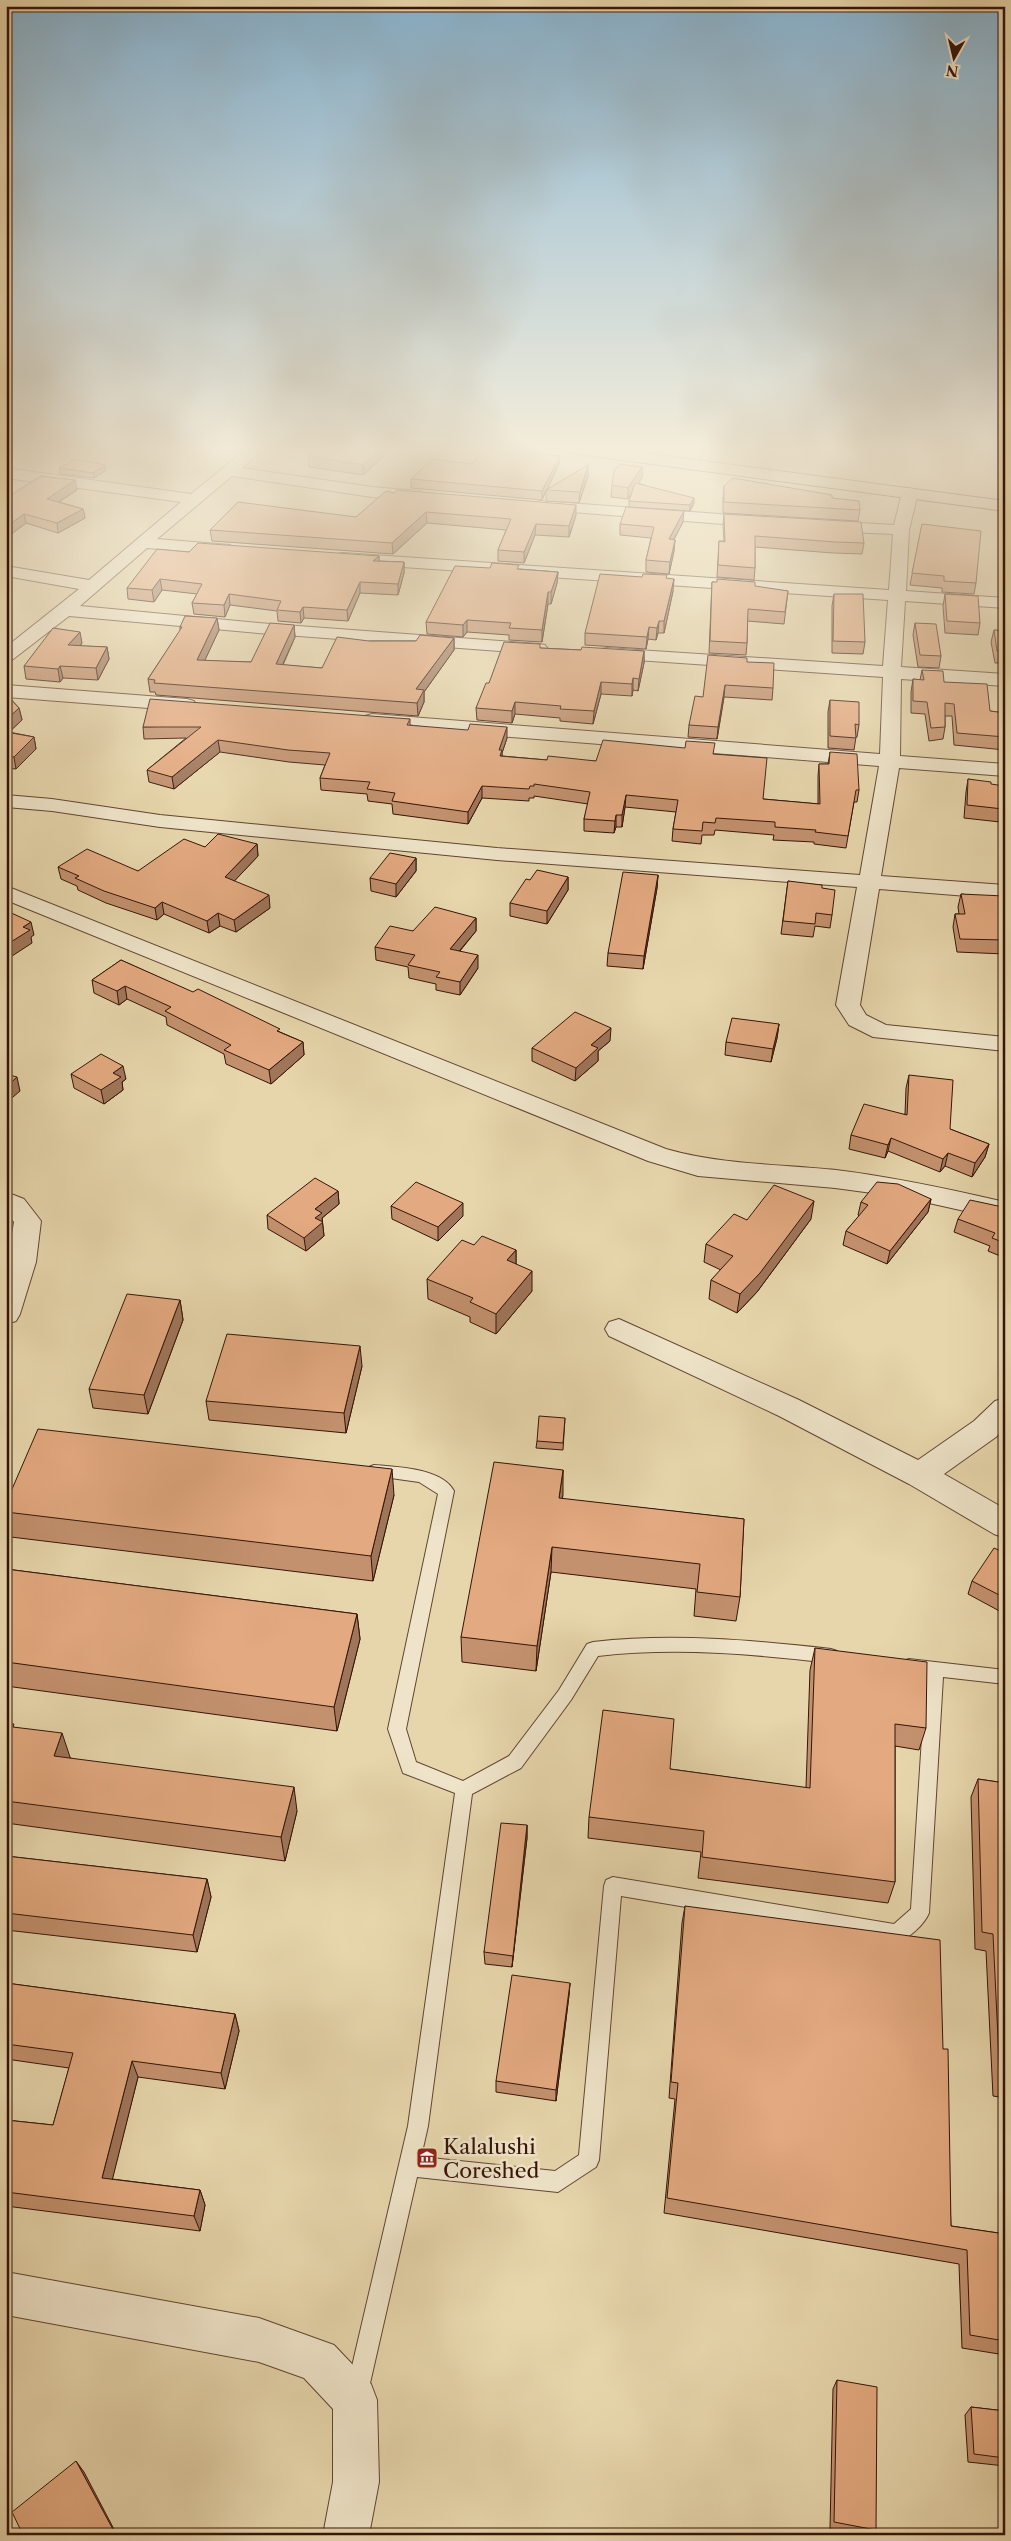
<svg xmlns="http://www.w3.org/2000/svg" width="1011" height="2541" font-family="'Libre Caslon Text',serif">
<rect width="100%" height="100%" fill="#e7d6ac"/>
<filter id="stains"><feTurbulence type="fractalNoise" baseFrequency=".004" numOctaves="4"/><feColorMatrix values="0 0 0 0 .2 0 0 0 0 .09 0 0 0 0 .02 0 0 0 .5 -.17"/></filter>
<radialGradient id="worn" r=".72"><stop offset=".6" stop-color="#630" stop-opacity="0"/><stop offset="1" stop-color="#630" stop-opacity=".3"/></radialGradient>
<g fill="none" stroke-linecap="round" stroke-linejoin="round">
<g stroke="#624431" stroke-width="2">
<path id="lane" d="M374,1465C397,1467 442,1468 454,1491L406,1729L416,1762L463,1781L509,1756L559,1690L587,1644L593,1642C673,1633 751,1640 831,1649L837,1651L839,1656L837,1661L831,1663C753,1654 676,1647 598,1656L571,1700L521,1768L472,1794L428,2126L421,2157L555,2171L579,2155L604,1886L606,1880L613,1877L894,1924L911,1909L926,1675L903,1671L901,1666L903,1661L909,1659L1005,1670V1684L943,1677L929,1913C924,1925 909,1938 897,1943L621,1896L599,2160L596,2167L558,2192L417,2177L368,2392L365,2400L357,2403L349,2400L346,2392L408,2126L455,1793L403,1773L388,1729L438,1494L419,1482L369,1475L366,1471L369,1467Z"/>
</g>
<g stroke="#624431" stroke-width="2">
<path id="street" d="M249,447H266L242,468L372,487L420,491L428,496L420,501L372,497L232,476L157,539L230,545L238,550L236,554L230,555L147,548L80,606L258,623L539,644L545,645L548,649L545,653L539,654L258,633L69,616L12,660L6,661V647L79,589L6,576V566L89,580L181,502L6,478V468L191,494Z
M910,488L918,493L909,530L906,591L1005,598V608L905,601L901,667L1005,674V686L901,679L900,756L1005,764V776L899,768L881,876L1005,885V899L879,889L860,1005L866,1015L886,1025L1005,1037V1051L873,1037L849,1025L836,1005L857,887L497,860L160,827L52,811L6,807V795L52,799L160,815L497,848L860,875L879,766L372,726L365,724L362,720L365,716L372,714L880,754L883,677L607,658L601,657L598,653L601,649L607,648L883,666L888,600L343,563L337,562L335,558L337,554L343,553L889,590L893,534L824,531L816,526L824,521L894,525L902,493Z
M540,501L761,517L769,522L761,527L534,509L532,506L534,503Z
M6,685L187,699L194,701L196,705L194,709L187,711L6,697Z
M6,886L666,1149C722,1165 779,1164 836,1170C893,1177 949,1189 1005,1202V1220L902,1197L835,1188L698,1176L648,1161L6,900Z
M6,1192L24,1199L41,1221L36,1262L20,1314L16,1321L6,1324V1269L14,1222L6,1212Z
M619,1319L799,1400L918,1460L974,1421L995,1401L1005,1398V1428L996,1437L944,1474L1005,1509V1538L994,1534L909,1484L779,1416L609,1336L605,1329L609,1322Z
M6,2272L259,2318L334,2345L371,2384L377,2400L379,2482L369,2535H323L333,2482V2409L304,2378L259,2362L6,2315Z"/>
</g>
<g stroke="#351408" stroke-width="2">
<path id="primary" d="M555,447H598L1005,501V511L562,452Z"/>
</g>
<use href="#lane" fill="#efe4c9" fill-rule="evenodd"/>
<use href="#street" fill="#efe4c9" fill-rule="evenodd"/>
<use href="#primary" fill="#e7d6ac" fill-rule="evenodd"/>
</g>
<path fill="#c3916e" stroke="#351408" d="M394,447L363,475L309,467L308,456L310,455V450Z
M560,456L559,464L547,489L588,476L579,503L546,501V491L542,500L411,488V479L473,464Z
M105,465L106,470L94,478L60,474L59,468Z
M642,467V478L638,483L694,503L690,511L629,507V501L632,493L628,499L611,497L612,485Z
M724,486L832,498L860,510L858,521L723,513V498Z
M77,490L59,502L83,509L85,518L58,533L26,523L6,538V498Z
M394,493L576,515L569,537L535,535L524,563L498,561V550L506,530L427,523L393,554L212,541L210,530L356,517Z
M724,514L864,543L862,554L833,553L755,547V568L754,580L717,577L719,541H724L723,525Z
M683,522L674,539L675,540L674,551L669,574L646,572V560L651,538L620,535V524Z
M922,524L976,583L974,594L942,592V588L910,585Z
M189,552L379,556V561L404,562V573L398,595L360,593L348,621L304,618L301,623L278,621L277,611L230,605L225,617L194,614L192,603L197,594L162,590L154,602L128,599L127,588Z
M519,569L558,572L557,583L551,604H548L542,642L509,640V635L467,632L463,637L427,634L426,622Z
M667,578L673,591L664,633H658L656,640L648,639L646,649L585,645V633Z
M712,582L788,591L784,624L747,621V643L746,655L709,653Z
M834,594L865,642L863,654L832,653V606Z
M945,594L980,623L978,635L945,633L943,606Z
M217,618L219,630L204,661L251,662L294,625L295,637L283,665L322,668L369,641H416L454,638V650L424,692V702L418,716L156,695L155,692H150L148,679L180,631V627Z
M915,623L941,656L939,668L918,667L913,635Z
M994,630L1005,631V663H995L991,642Z
M82,643L80,646L107,647L109,659L98,680L63,678L60,682L26,679L24,666Z
M540,648L581,650L644,651V663L638,691L633,690L632,696L601,694L593,724L560,721V718L515,714L512,723L477,720L476,708L489,683Z
M747,662L773,688L772,700L724,697L717,739L688,737L689,725L703,697Z
M922,670L944,682L990,711L1005,713V750L954,745L952,716H945V727L943,739L929,741L925,714L911,713V692L913,679L920,680Z
M6,694L19,708L22,720L9,732L34,737L36,749L16,769L6,768Z
M830,700L859,725L857,737H856L854,750L828,748V712Z
M410,719V725L507,738L502,753V756L547,760L596,761L714,754L763,799L818,804V776L819,764H828L830,752L859,790L857,802H854L846,848L814,844V842L773,840L774,835L715,830L714,835H702L701,844L672,841L673,829L676,812L625,807L622,827H616L614,833L584,831V819L588,804L534,796V798H529V801L482,798L468,824L393,814L392,804L368,801L367,794L321,790L320,778L325,765L289,762L220,752L174,789L149,782L147,770L186,738L144,739L143,727Z
M968,779L991,784L1003,809L1000,822L964,818L966,792Z
M257,844L258,856L234,881L270,908L236,932L220,926L209,933L164,914L157,920L106,903L78,890L77,886L61,879L58,867L138,871L205,847Z
M416,858V871L396,897L371,891L370,878Z
M658,875L657,888L643,969L607,966L608,953Z
M568,877V890L547,924L510,916V903L530,880Z
M788,881L822,888L832,915L830,928L815,926L813,937L781,934Z
M961,894L1005,899V954L957,952L953,927L955,914H959L958,907Z
M476,918V931L460,951L478,968L460,995L436,990V984L409,978L408,967L376,960L375,947L413,931Z
M121,960L280,1032L303,1042L304,1055L271,1084L226,1064L224,1054L167,1025L166,1017L127,999L119,1005L94,993L92,980Z
M779,1024L777,1038L771,1062L725,1055L726,1042Z
M610,1041L598,1051V1061L575,1081L532,1061V1048Z
M71,1074L126,1079L122,1082L123,1090L104,1104L74,1088Z
M909,1075L950,1129L989,1144L985,1157L972,1177L945,1166L940,1172L888,1151L885,1158L849,1149L851,1135L905,1114L906,1088Z
M338,1191L339,1204L322,1218L324,1236L306,1251L268,1229L267,1215Z
M931,1199L928,1212L887,1264L843,1245L846,1231L859,1216L858,1215L861,1202Z
M391,1206L463,1216L438,1241L392,1219Z
M1005,1208V1258L988,1251L990,1246L954,1232L958,1219Z
M811,1219L757,1292L737,1313L709,1299L711,1280L721,1270L704,1262L706,1244L747,1220Z
M474,1245L516,1250V1264L532,1291L496,1334L470,1322V1317L428,1299L427,1279Z
M180,1300L183,1320L148,1414L93,1408L89,1389Z
M362,1366L346,1433L209,1420L206,1401Z
M565,1418L563,1450L536,1448L537,1441Z
M563,1470L562,1499L744,1519L740,1597L736,1621L694,1616L696,1589L551,1572L536,1671L462,1662L461,1637Z
M394,1495L373,1581L11,1537L6,1522V1503Z
M1005,1553V1614L968,1594L972,1581Z
M6,1569L357,1614L360,1639L337,1731L6,1686Z
M815,1648L926,1728L919,1750L895,1746V1882L888,1903L698,1878L701,1852L588,1838L589,1817L670,1769L806,1788L810,1670Z
M6,1723L70,1757V1758L297,1811L285,1861L6,1823Z
M978,1779L1005,1783V2098L993,2096L986,1951L975,1949L971,1797Z
M527,1825V1838L512,1967L485,1964L484,1952Z
M6,1856L207,1879L211,1897L197,1952L6,1930Z
M685,1906L943,2049L951,2226L1005,2234V2355L962,2348L959,2264L664,2213L675,2099L669,2098L682,1923Z
M6,1983L235,2014L239,2031L225,2089L138,2077L112,2179L200,2190L205,2205L200,2231L6,2206V2120L53,2125L69,2068L6,2059Z
M570,1983L569,1995L556,2101L496,2092V2081Z
M837,2380L876,2530L872,2535H861L830,2529L833,2389Z
M971,2407L1005,2411V2466L968,2462L965,2415Z"/>
<path fill="#9f765a" stroke="#351408" d="M382,447H394L363,475V465Z
M560,456L559,464L547,490H546L542,500V491Z
M105,465L106,470L94,478L93,473Z
M588,465V476L579,503L580,492Z
M642,467V478L628,499V488Z
M75,480L77,490L49,508L47,499Z
M694,498V503L690,511V505Z
M576,505V515L569,537V526Z
M83,509L85,518L58,533L57,523Z
M684,511L683,522L668,551L669,539Z
M426,512L427,523L393,554L392,543Z
M24,514L26,523L6,538V527Z
M536,524L535,535L524,563V552Z
M675,540L674,551L669,574L670,562Z
M379,556V566L373,561Z
M404,562V573L398,595V584Z
M558,572L557,583L551,604V592Z
M160,579L162,590L154,602L152,590Z
M674,579L673,591L664,633V621Z
M360,582V593L348,621L347,610Z
M548,592V604L542,642V630Z
M229,594L230,605L225,617L224,605Z
M303,607L304,618L301,623L300,612Z
M217,618L219,630L199,673L197,660Z
M467,620V632L463,637V625Z
M659,621L658,633L656,640L657,628Z
M294,625L295,637L277,677L276,664Z
M649,627L648,639L646,649L647,637Z
M80,632L82,643L70,657L68,645Z
M454,638V650L424,692V702L418,716L416,689Z
M107,647L109,659L98,680L96,668Z
M644,651V663L638,691L639,679Z
M60,666L63,678L60,682L58,669Z
M633,678V690L632,696V684Z
M601,682V694L593,724L594,711Z
M725,685L724,697L717,739L718,727Z
M515,702V714L512,723V711Z
M19,708L22,720L6,735V720Z
M507,727V738L502,753V762L499,750Z
M34,737L36,749L16,769L14,757Z
M218,740L220,752L174,789L172,777Z
M482,786V798L468,824V812Z
M626,795L625,807L622,827V815Z
M616,815V827L614,833L615,821Z
M257,844L258,856L226,890L225,877Z
M416,858V871L396,897V884Z
M658,875L657,888L643,969L644,956Z
M568,877V890L547,924V911Z
M269,895L270,908L236,932L234,920Z
M162,902L164,914L157,920L155,908Z
M218,913L220,926L209,933L207,921Z
M476,918V931L450,962V949Z
M31,922L34,935L31,937L32,943L6,960V945L23,927Z
M478,955V968L460,995V982Z
M125,986L127,999L119,1005L117,991Z
M779,1024L777,1038L771,1062L773,1049Z
M611,1028L610,1041L598,1051V1061L575,1081L576,1068L591,1045Z
M303,1042L304,1055L271,1084L269,1070Z
M123,1066L126,1079L122,1082L123,1090L104,1104L101,1090L113,1073Z
M17,1077L20,1091L6,1103V1087Z
M891,1138L888,1151L885,1158L888,1145Z
M989,1144L985,1157L972,1177L975,1163Z
M948,1153L945,1166L940,1172L943,1159Z
M338,1191L339,1204L322,1218L324,1236L306,1251L304,1238L315,1209Z
M931,1199L928,1212L887,1264L890,1251Z
M814,1201L811,1219L757,1292L737,1313L740,1294Z
M463,1203V1216L438,1241V1227Z
M516,1250V1270L507,1260Z
M532,1271V1291L496,1334V1314Z
M180,1300L183,1320L148,1414L144,1395Z
M360,1346L362,1366L346,1433L344,1413Z
M392,1469L394,1495L373,1581L371,1556Z
M563,1470V1495L558,1524L559,1498Z
M552,1547L551,1572L536,1671L537,1646Z
M357,1614L360,1639L337,1731L334,1707Z
M62,1733L70,1757L62,1780L54,1756Z
M294,1787L297,1811L285,1861L281,1837Z
M527,1825V1838L512,1967L513,1956Z
M207,1879L211,1897L197,1952L193,1935Z
M570,1983L569,1995L556,2101V2090Z
M235,2014L239,2031L225,2089L221,2073Z
M132,2061L138,2077L109,2193L102,2178Z
M200,2190L205,2205L200,2231L194,2216Z
M76,2461L84,2472L117,2535H116Z"/>
<path fill="#e3a980" stroke="#351408" d="M313,447H382L363,465L308,456L316,451L310,450Z
M481,449L560,456L542,491L411,479L432,459L473,464Z
M76,459L105,465L93,473L59,468Z
M619,464L642,467L628,488L612,485L614,471Z
M588,465L580,492L546,490Z
M41,476L75,480L47,499L83,509L57,523L24,514L6,527V498Z
M733,478L832,495V498L859,501L860,510L724,502V486Z
M635,483L694,498L690,505L629,501Z
M397,490L576,505L569,526L536,524L524,552L498,550L511,519L426,512L392,543L210,530L238,502L356,517L386,491L394,493Z
M626,507L684,511L669,539L675,540L670,562L646,560L654,527L620,524Z
M724,514L861,522L864,543L835,542L755,536V568L718,565L719,541L725,542Z
M922,524L981,531L976,583L944,581V576L912,573Z
M198,543L379,556L373,561L404,562L398,584L360,582L347,610L303,607L300,612L277,610L281,601L229,594L224,605L192,603L202,584L160,579L152,590L127,588L157,549L189,552Z
M492,563L519,565L517,569L558,572L551,592H548L542,630L509,628L511,623L467,620L463,625L426,622L455,566L490,568Z
M600,574L642,577L643,574L667,575L666,578L674,579L664,621H659L657,628L649,627L647,637L585,633Z
M717,579L755,582V586L788,591L785,612L748,609L747,643L710,641L712,582H717Z
M834,594H863L865,642L833,641Z
M945,594L978,596L980,623L947,621Z
M185,616L217,618L197,660L251,662L270,623L294,625L276,664L322,668L337,637L369,641H416L420,635L454,638L416,689L424,690L417,703L154,683L155,680L148,679L182,627H180Z
M915,623L936,624L941,656L920,655Z
M53,628L80,632L68,645L107,647L96,668L60,666L58,669L24,666Z
M994,630L1005,631V651H997Z
M504,642L540,644V648L581,650L582,647L644,651L639,679L633,678L632,684L601,682L594,711L560,709L561,706L515,702L512,711L476,708L486,683H489Z
M708,655L747,658V662L774,663L773,688L725,685L718,727L689,725L695,696L703,697Z
M922,670L943,671L944,682L987,684L990,711L1005,713V737L957,733L954,704L945,703V727L931,728L927,702L913,701V679L924,680Z
M6,694L19,708L6,720Z
M150,699L410,719L407,725L468,730L470,724L507,727L499,750H502L500,756L547,760L548,756L596,761L603,740L685,748L686,741L715,743L713,754L767,758L763,799L820,804L819,764H829L830,752L857,754L859,790H856L848,836L815,832L816,830L775,827V822L716,818L715,823L703,822L702,831L673,829L678,800L626,795L622,815H616L615,821L584,819L590,792L534,784V786H530L529,789L482,786L468,812L392,801L395,793L367,789L370,782L320,778L330,753L288,750L218,740L172,777L147,770L201,727H143Z
M830,700L859,702V725L855,724L856,738L830,736Z
M6,732L34,737L14,757L6,756Z
M968,779L991,782V784L1004,786L1003,809L967,805Z
M218,834L257,844L225,877L269,895L234,920L218,913L207,921L162,902L155,908L104,891L75,878L79,876L58,867L87,849L138,871L184,839L205,847Z
M390,853L416,858L396,884L370,878Z
M537,870L568,877L547,911L510,903L526,879L530,880Z
M623,872L658,875L644,956L608,953Z
M788,881L822,885V888L835,890L832,915L816,913L815,924L783,921Z
M961,894L1004,896L1005,899V940L960,939L955,914H965Z
M435,907L476,918L450,949L478,955L460,982L436,977L440,972L408,965L415,955L375,947L390,926L413,931Z
M7,911L31,922L23,927L30,930L6,945V912Z
M121,960L193,992L198,989L280,1029L277,1031L303,1042L269,1070L224,1050L231,1045L165,1011L171,1007L125,986L117,991L92,980Z
M575,1012L611,1028L591,1045L598,1048L576,1068L532,1048Z
M732,1018L779,1024L773,1049L726,1042Z
M101,1054L123,1066L113,1073L121,1077L101,1090L71,1074Z
M6,1074L17,1077L6,1087Z
M909,1075L953,1080L950,1129L989,1144L975,1163L948,1153L943,1159L891,1138L888,1145L851,1135L864,1104L907,1115Z
M315,1178L338,1191L315,1209L322,1213L315,1218L323,1222L304,1238L267,1215Z
M416,1182L463,1203L438,1227L391,1206Z
M877,1182L898,1184L931,1199L890,1251L846,1231L868,1205L861,1202Z
M774,1185L814,1201L760,1273L740,1294L711,1280L733,1256L706,1244L734,1214L747,1220Z
M970,1200L998,1206L1005,1208V1243L992,1238L995,1233L958,1219Z
M482,1236L516,1250L507,1260L532,1271L496,1314L470,1302L473,1298L427,1279L462,1240L474,1245Z
M127,1294L180,1300L144,1395L89,1389Z
M227,1334L360,1346L344,1413L206,1401Z
M539,1416L565,1418L563,1443L537,1441Z
M38,1429L392,1469L371,1556L6,1512V1503Z
M494,1462L563,1470L559,1498L744,1519L740,1597L697,1592L700,1564L552,1547L537,1646L461,1637Z
M994,1548L1005,1553V1598L972,1581Z
M6,1569L357,1614L334,1707L6,1662Z
M815,1648L927,1662L926,1728L895,1724V1882L702,1857L704,1831L589,1817L603,1710L674,1719L670,1769L810,1788Z
M6,1723L14,1724L13,1727L62,1733L54,1756L294,1787L281,1837L6,1801Z
M978,1779L1005,1783V2081L1000,2080L993,1934L982,1932Z
M501,1823L527,1825L513,1956L484,1952Z
M6,1856L207,1879L193,1935L6,1913Z
M685,1906L940,1940L943,2049H948L951,2226L1005,2234V2341L970,2335L967,2250L667,2198L678,2083L671,2082Z
M512,1975L570,1983L556,2090L496,2081Z
M6,1983L235,2014L221,2073L132,2061L102,2178L200,2190L194,2216L6,2192V2120L53,2125L73,2053L6,2044Z
M837,2380L877,2387L876,2530L834,2522Z
M971,2407L1005,2411V2458L974,2454Z
M76,2461L116,2535H23L12,2512Z"/>
<linearGradient id="sky" x2="0" y2="1"><stop stop-color="#88b5d3"/><stop offset="0.56" stop-color="#f4edda"/><stop offset="1" stop-color="#f4edda" stop-opacity="0"/></linearGradient>
<rect width="1011" height="803" fill="url(#sky)"/>
<defs>
<g id="museum-square" transform="scale(1.125)"><rect x="-9" y="-9" width="18" height="18" rx="4" fill="#8f2418" stroke="#efe4c9"/><path d="M0-6L6-3V-2H-6V-3ZM-5-1h2V3h-2ZM-1-1h2V3h-2ZM3-1h2V3H3ZM-6 4H6V6H-6Z" fill="#fff"/></g>
</defs>
<g fill-rule="evenodd">
<use href="#museum-square" x="427" y="2158"/>
</g>
<g text-anchor="middle" dominant-baseline="central" stroke-width="5" stroke-linejoin="round" paint-order="stroke">
<g font-size="21" fill="#351408" stroke="#efe4c9" text-anchor="start">
<text x="443" y="2146">Kalalushi<tspan x="443" dy="24">Coreshed</tspan></text>
</g>
</g>
<rect width="1011" height="2541" fill="none" stroke="#e7d6ac" stroke-width="25"/>
<rect x="8" y="8" width="996" height="2526" fill="none" stroke="#351408" stroke-width="2.5"/>
<rect x="12" y="12" width="986" height="2516" fill="none" stroke="#351408"/>
<g transform="translate(954 58) rotate(188)" stroke="#efe4c9" stroke-width="4" paint-order="stroke">
<path d="M0-4L9 19L0 12L-9 19Z" fill="#351408"/>
<text y="-8" font-size="14" font-weight="bold" text-anchor="middle" fill="#351408">N</text>
</g>
<rect width="100%" height="100%" filter="url(#stains)"/>
<rect width="100%" height="100%" fill="url(#worn)"/>
</svg>
